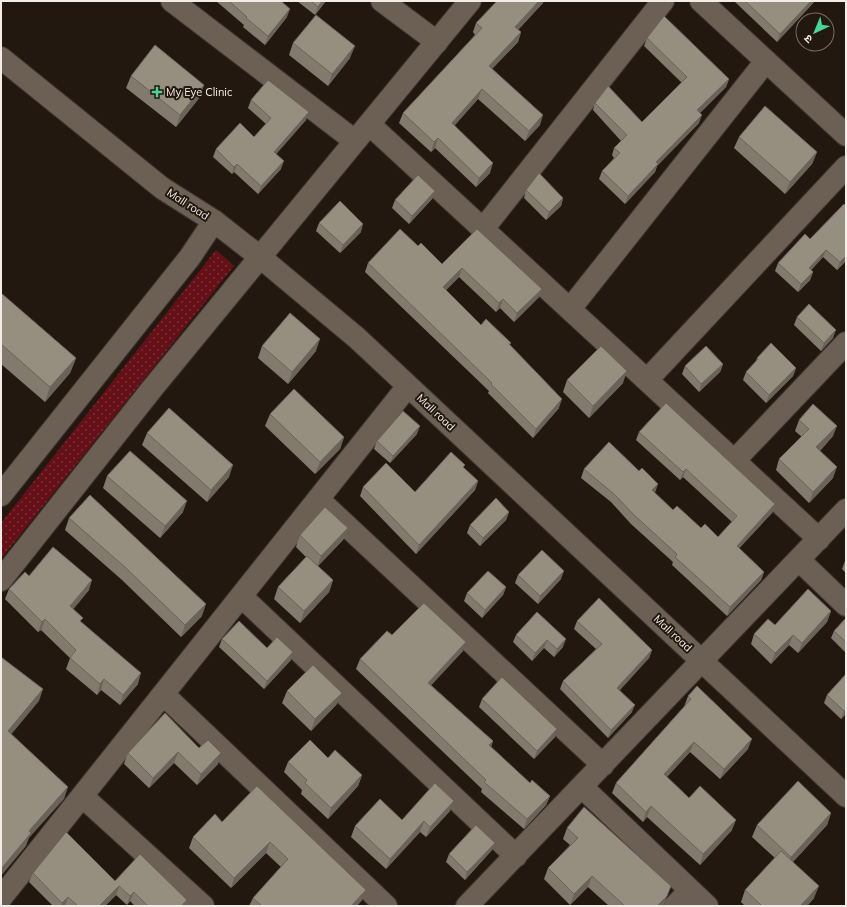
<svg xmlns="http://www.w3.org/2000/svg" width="847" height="907" font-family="Mulish,'Noto Sans Devanagari',sans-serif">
<defs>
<pattern id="grass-dots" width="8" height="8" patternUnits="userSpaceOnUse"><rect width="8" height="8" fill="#650f17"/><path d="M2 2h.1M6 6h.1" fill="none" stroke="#7c3239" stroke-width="1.8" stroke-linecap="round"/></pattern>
</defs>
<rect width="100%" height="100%" fill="#23180f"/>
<path fill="url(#grass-dots)" d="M216,250L234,266L1,559V523Z"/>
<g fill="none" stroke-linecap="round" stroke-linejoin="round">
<g stroke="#3a332f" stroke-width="24">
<path id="minor" d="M172,1L355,141
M382,1L437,42
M701,1L846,135
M1,58L162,188L214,221L260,257L357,338L846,796
M369,124L819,539
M483,229L663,1
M570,309L766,61
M647,380L846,167
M734,461L846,343
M1,495L190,257L214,221
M318,499L603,765
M799,560L846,605
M1,580L151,390L470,1
M241,596L516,856
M163,694L386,906
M582,787L707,906
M82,796L203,906
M1,898L408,386
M467,906L846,510
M675,906L690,890"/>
</g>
<use href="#minor" stroke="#6c5f54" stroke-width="22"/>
</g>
<path fill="#817a6d" d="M216,1H281L287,17L265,45L243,27L244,25Z
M297,1H326L315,15Z
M734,1H815L777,42Z
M543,3L518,30L521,32L518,42L492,69L540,125L525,141L478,99L454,126L490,173L476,187L435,148L431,152L399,123L403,113L475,35L473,32L476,23Z
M647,38L729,79L726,87L700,113L699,123L657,166L655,172L625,204L599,179L602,171L614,158L612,155L614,148L621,141L593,110L595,103L642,122L682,83L644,46Z
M293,43L350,58L328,86L289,55Z
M131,76L204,85L200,97L176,127L126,88Z
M251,100L306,120L276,154L281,169L258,194L234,172L232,174L213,157L216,149L254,137L266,124L248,108Z
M739,137L817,152L812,164L785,194L734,148Z
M526,190L563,198L561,206L546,220L524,198Z
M435,191L432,199L409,224L392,208L395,200Z
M319,223L361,232L340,253L316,231Z
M477,229L542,289L539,297L514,322L500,308L496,312L459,277L446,290L481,325L511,343L510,345L559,408L533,438L488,393L489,391L365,272L368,263L418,246L442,264Z
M810,239L846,261L837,270L823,257L811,270L813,272L810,280L798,292L775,271L778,263Z
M1,293L76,358L70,373L45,402L1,364Z
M797,317L833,338L821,351L794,325Z
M262,346L316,351L288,384L258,358Z
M757,358L796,368L793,376L766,403L743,380L746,372L755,363Z
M723,364L720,372L699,392L682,374L685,366Z
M567,380L623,383L589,418L563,392Z
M270,414L344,437L340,449L315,474L265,426Z
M799,420L833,436L820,451L833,478L809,503L776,470L779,459L802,437L795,431Z
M639,432L775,504L772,513L739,548L764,572L761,580L727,616L672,565L673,562L631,524L611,502L581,478L584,469L655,493L673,510L701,528L718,537L732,522L683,477L680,480L636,440Z
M147,433L229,477L207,502L142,445Z
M417,434L390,463L374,449L377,441Z
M464,468L478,481L475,490L416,554L360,496L363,487L415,492Z
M107,476L183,512L160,538L103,488Z
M509,512L506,520L480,546L467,533L470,525Z
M69,518L202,616L181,637L122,580L65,530Z
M348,528L343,540L318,566L333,580L329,592L300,623L274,599L278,587L306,557L296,547L300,535Z
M846,560V573L842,569L845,561Z
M518,575L561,579L538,604L515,583Z
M29,576L89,590L73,609L81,623L138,684L120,705L101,690L97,695L66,669L70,658L41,630L38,632L5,599L9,589Z
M506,587L503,595L482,618L464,601L467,593Z
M831,611L827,622L798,653L789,645L771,664L751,644L754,634L775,625Z
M537,612L563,647L554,657L544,648L532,661L513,642L516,635Z
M846,618V653L831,638L834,631Z
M577,621L652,650L649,658L620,690L632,712L608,738L560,689L563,681L596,649L574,629Z
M392,635L463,651L431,685L493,741L491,747L530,783L550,796L546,805L524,829L481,792L482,789L356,669L360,659Z
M222,639L267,648L291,660L264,689L219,647Z
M846,674V714L841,719L824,703L827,695Z
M287,691L337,704L311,731L282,703Z
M688,696L748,749L720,779L690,752L667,777L689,798L732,830L700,865L647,817L643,822L612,793L616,783L684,707Z
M482,699L555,737L534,759L479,707Z
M199,748L218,764L197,785L174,763L149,788L124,764L128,753Z
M328,758L362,775L358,786L328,819L301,794L302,790L284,772L288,762Z
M257,786L362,900L357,906H249L253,898L281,867L266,853L231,888L189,848L193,837L222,822Z
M450,811L426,837L420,832L386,869L351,837L355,826L402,820Z
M831,813L827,825L793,862L814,898L807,906H745L741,902L745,890L775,858L752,837L757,825Z
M567,828L671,886L663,906H609L588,887L570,905L544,879L548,868L570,845L563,839Z
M495,843L492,850L465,880L446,862L449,854Z
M33,873L115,881L187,900L185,906H135L130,901L127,905L116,895L105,906H53L29,882Z"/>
<path fill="#696359" d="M322,1H326L315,15L318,7Z
M539,1H544L543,3L512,36L515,27Z
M811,1H815L777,42L780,34Z
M290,9L287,17L265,45L268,36Z
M521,32L518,42L485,76L489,66Z
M355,46L350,58L328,86L332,74Z
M729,79L726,87L695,118L697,110Z
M204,85L200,97L176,127L180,115Z
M482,89L478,99L448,133L452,123Z
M309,112L306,120L271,160L274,152Z
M543,115L540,125L525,141L529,131Z
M702,115L699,123L657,166L655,172L625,204L628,196L656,162Z
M438,138L435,148L431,152L434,142Z
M817,152L812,164L785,194L790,182Z
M284,161L281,169L258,194L261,186Z
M493,163L490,173L476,187L479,178Z
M237,164L234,172L232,174L234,167Z
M435,191L432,199L409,224L412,216Z
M563,198L561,206L546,220L549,212Z
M363,224L361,232L340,253L343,245Z
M826,250L823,257L806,276L809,268Z
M846,256V261L837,270L840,262Z
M462,268L459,277L440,296L443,287Z
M813,272L810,280L798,292L801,284Z
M542,289L539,297L514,322L517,313Z
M503,299L500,308L496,312L499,303Z
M836,330L833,338L821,351L824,343Z
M320,339L316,351L288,384L292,372Z
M76,358L70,373L45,402L50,387Z
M723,364L720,372L699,392L701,384Z
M796,368L793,376L766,403L769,395Z
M627,371L623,383L589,418L593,406Z
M562,399L559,408L533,438L536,429Z
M420,426L417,434L390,463L393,456Z
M837,426L833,436L813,458L816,447Z
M344,437L340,449L315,474L320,462Z
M233,465L229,477L207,502L211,490Z
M837,467L833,478L809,503L813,492Z
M686,469L683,477L680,480L683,472Z
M478,481L475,490L416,554L419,545Z
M658,484L655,493L649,499L652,490Z
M187,501L183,512L160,538L165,526Z
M775,504L772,513L734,554L737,546Z
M509,512L506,520L480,546L483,538Z
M348,528L343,540L317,567L321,556Z
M564,571L561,579L538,604L540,596Z
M764,572L761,580L727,616L730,607Z
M92,580L89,590L67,617L70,606Z
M333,580L329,592L300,623L304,611Z
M506,587L503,595L482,618L485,610Z
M206,604L202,616L181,637L185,625Z
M831,611L827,622L798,653L802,643Z
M45,619L41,630L38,632L42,622Z
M793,635L789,645L771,664L775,653Z
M566,639L563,647L554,657L557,649Z
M547,640L544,648L532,661L535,653Z
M466,642L463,651L425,692L428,683Z
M652,650L649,658L614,696L617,688Z
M293,652L291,660L264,689L267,681Z
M141,673L138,684L120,705L123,695Z
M104,679L101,690L97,695L100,684Z
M43,689L39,701L4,743L8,731Z
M342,693L337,704L311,731L315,719Z
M635,705L632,712L608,738L611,730Z
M846,709V714L841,719L844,711Z
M557,729L555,737L534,759L537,751Z
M752,739L748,749L720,779L724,769Z
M493,741L490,750L489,745Z
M694,742L690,752L660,784L664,774Z
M178,752L174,763L149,788L153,778Z
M221,753L218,764L197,785L201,774Z
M362,775L358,786L328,819L331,808Z
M68,787L64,799L29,838L26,846L1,876V869L29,831Z
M550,796L546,805L524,829L527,819Z
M454,801L450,811L426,837L430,827Z
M651,806L647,817L643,822L646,812Z
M831,813L827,825L786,869L791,857Z
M736,820L732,830L700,865L703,854Z
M424,821L420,832L386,869L390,859Z
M270,842L266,853L231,888L234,878Z
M495,843L492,850L465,880L467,872Z
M592,876L588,887L570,905L574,894Z
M119,886L116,895L105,906H99Z
M819,886L814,898L807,906H800Z
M366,890L362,900L357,906H351Z
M134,892L130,901L127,905L130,896Z
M667,896L663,906H657Z
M68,897L65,906H61L62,903Z
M187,900L185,906H181Z"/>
<path fill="#968e7f" stroke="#696359" d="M229,1H281L290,9L268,36L246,18L247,17Z
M311,1H322L318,7Z
M497,1H539L515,27L521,32L489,66L543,115L529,131L482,89L452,123L493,163L479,178L438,138L434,142L403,113L482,28L476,23Z
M745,1H811L780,34Z
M316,15L355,46L332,74L293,43Z
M664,16L729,79L697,110L702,115L656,162L658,164L628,196L602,171L620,153L614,148L627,135L595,103L608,86L642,122L687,77L647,38Z
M155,45L204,85L180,115L131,76Z
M268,80L309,112L274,152L284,161L261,186L237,164L234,167L216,149L240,123L254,137L271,118L251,100Z
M765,106L817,152L790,182L739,137Z
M539,173L563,198L549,212L526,190Z
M418,175L435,191L412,216L395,200Z
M340,201L363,224L343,245L319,223Z
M844,204L846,206V256L840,262L826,250L809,268L813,272L801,284L778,263L805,234L810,239Z
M400,229L418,246L421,243L442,264L477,229L542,289L517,313L503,299L499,303L462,268L443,287L481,325L486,319L511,343L509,344L562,399L536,429L491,384L492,383L368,263Z
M1,293L76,358L50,387L1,344Z
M809,304L836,330L824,343L797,317Z
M290,313L320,339L292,372L262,346Z
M771,343L796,368L769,395L746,372L758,359L757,358Z
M601,346L627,371L593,406L567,380Z
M706,346L723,364L701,384L685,366Z
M294,389L344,437L320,462L270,414Z
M666,403L775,504L737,546L764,572L730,607L675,557L677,554L634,515L614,494L584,469L609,442L639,471L642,468L658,484L652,490L673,510L677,506L701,528L705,524L718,537L737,516L686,469L683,472L639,432Z
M813,404L837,426L816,447L837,467L813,492L779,459L809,429L799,420Z
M169,408L233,465L211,490L147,433Z
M403,411L420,426L393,456L377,441Z
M130,451L187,501L165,526L107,476Z
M451,452L465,465L463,467L478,481L419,545L363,487L386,463L415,492Z
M90,495L206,604L185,625L126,568L69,518Z
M496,498L509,512L483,538L470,525Z
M325,507L348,528L321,556L300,535Z
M53,547L92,580L70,606L83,618L80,621L141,673L123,695L104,679L100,684L70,658L76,650L45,619L42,622L9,589L25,572L29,576Z
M542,550L564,571L540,596L518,575Z
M307,556L333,580L304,611L278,587Z
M488,571L506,587L485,610L467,593Z
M808,589L831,611L802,643L793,635L775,653L754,634L768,619L775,625Z
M599,598L652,650L617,688L635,705L611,730L563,681L602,644L577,621Z
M424,603L466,642L428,683L493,741L489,745L530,783L532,780L550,796L527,819L484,782L486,780L360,659L387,631L392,635Z
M537,612L566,639L557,649L547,640L535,653L516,635Z
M846,618V642L834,631Z
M239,621L267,648L277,637L293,652L267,681L222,639Z
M1,657L43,689L8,731L68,787L29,831L31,833L1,869Z
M313,665L342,693L315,719L287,691Z
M846,674V709L844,711L827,695Z
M502,677L557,729L537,751L482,699Z
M697,686L752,739L724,769L694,742L664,774L689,798L700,786L736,820L703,854L651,806L646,812L616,783L691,699L688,696Z
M165,713L199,748L208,740L221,753L201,774L178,752L153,778L128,753Z
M310,740L328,758L335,750L362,775L331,808L305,783L307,780L288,762Z
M798,781L831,813L791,857L757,825Z
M435,783L454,801L430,827L424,821L390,859L355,826L380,799L402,820Z
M257,786L366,890L351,906H262L253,898L288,859L270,842L234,878L193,837L215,814L222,822Z
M584,807L671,886L667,896L657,906H625L592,876L574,894L548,868L578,838L567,828Z
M476,825L495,843L467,872L449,854Z
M66,832L115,881L140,854L187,900L181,906H148L134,892L130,896L119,886L99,906H78L68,897L62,903L33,873Z
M781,851L819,886L800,906H762L745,890Z"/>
<path fill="#49d49c" stroke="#23180f" stroke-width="1.5" d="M155 86h4v4h4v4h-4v4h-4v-4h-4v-4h4z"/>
<g text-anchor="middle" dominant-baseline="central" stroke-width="4" stroke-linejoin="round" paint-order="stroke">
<g font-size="11" fill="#f4ede7" stroke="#23180f" text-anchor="start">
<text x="166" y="92">My Eye Clinic</text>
</g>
<g font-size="11" fill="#f4ede7" stroke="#23180f">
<text transform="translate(188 204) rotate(33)">Mall road</text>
<text transform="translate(436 412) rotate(43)">Mall road</text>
<text transform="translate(673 633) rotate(43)">Mall road</text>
</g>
</g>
<rect width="847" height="907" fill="none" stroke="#f4ede7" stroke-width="4"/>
<g transform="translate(815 32) rotate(224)"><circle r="19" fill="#23180f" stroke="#776d65"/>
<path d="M0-3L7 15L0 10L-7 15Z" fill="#49d49c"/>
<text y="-6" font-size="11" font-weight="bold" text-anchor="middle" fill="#f4ede7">उ</text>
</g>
</svg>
